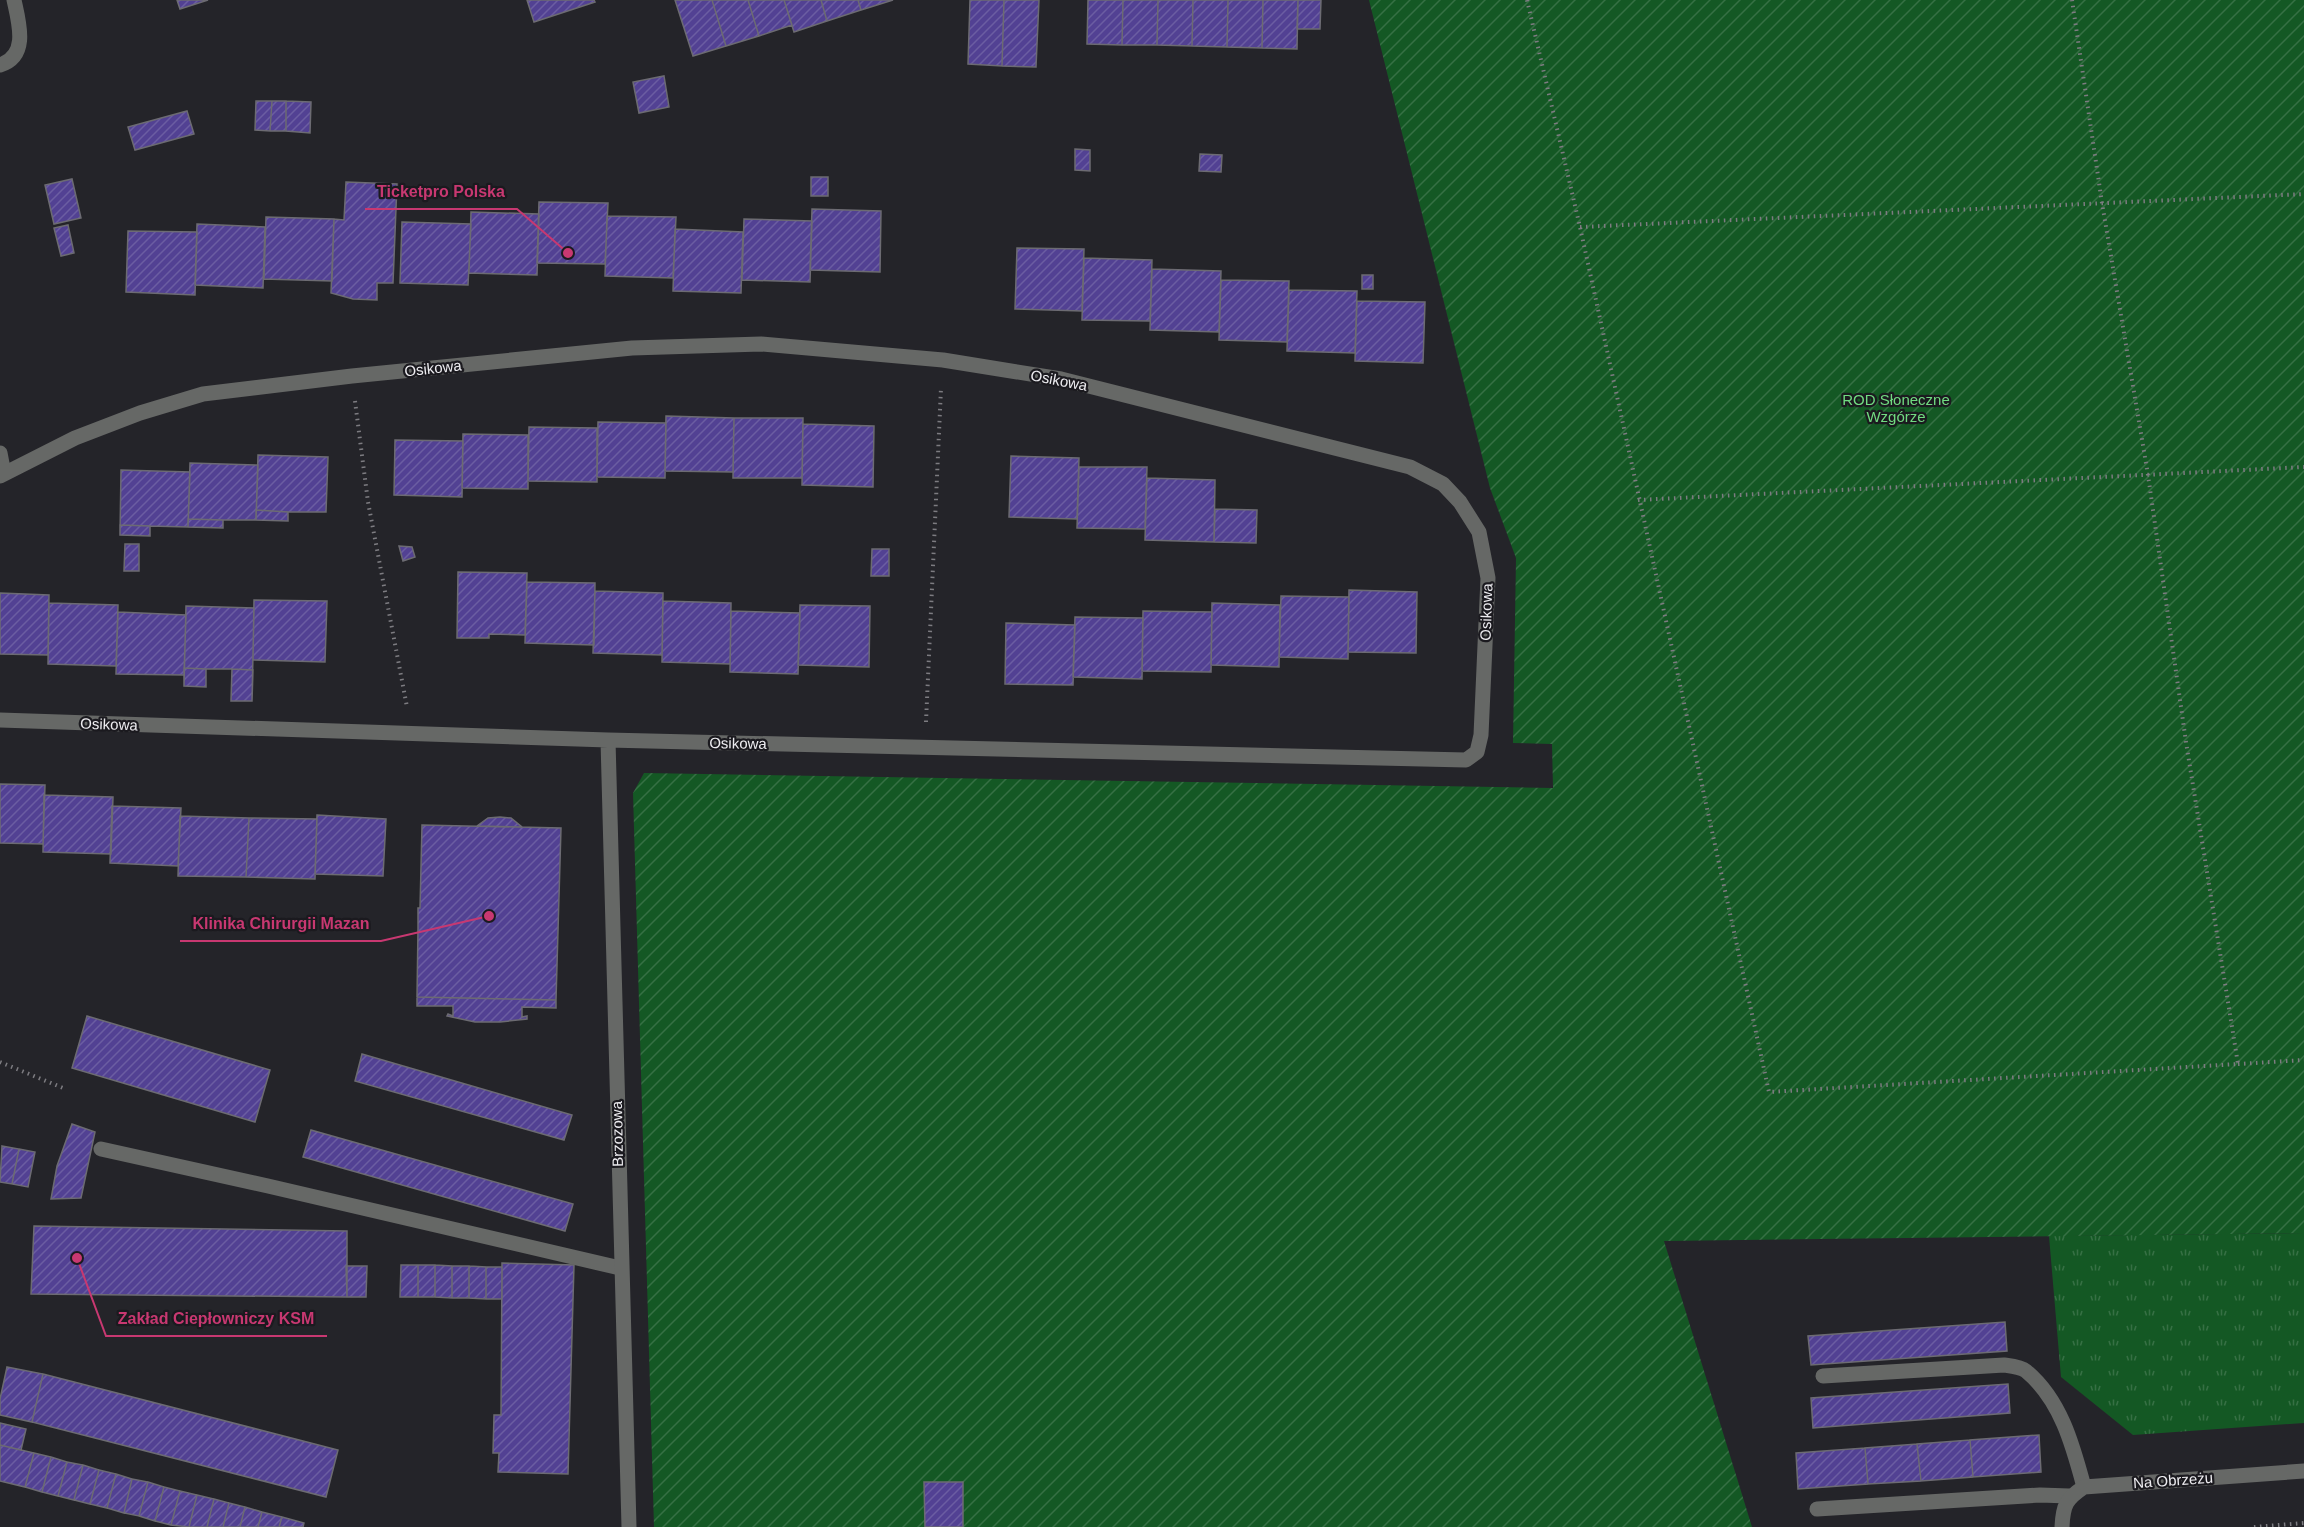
<svg xmlns="http://www.w3.org/2000/svg" width="2304" height="1527" font-family="Arial,sans-serif">
<defs>
<pattern id="grass-tufts" width="24" height="20" patternUnits="userSpaceOnUse" patternTransform="scale(1.5)"><rect width="24" height="20" fill="#145824"/><path d="M3 7l-1-3M5 7V3M7 7l1-3M15 17l-1-3M17 17v-4M19 17l1-3" fill="none" stroke="#367044"/></pattern>
<pattern id="garden-furrows" width="10" height="10" patternUnits="userSpaceOnUse" patternTransform="scale(1.5)"><rect width="10" height="10" fill="#145824"/><path d="M-1 1l2-2M0 10L10 0M9 11l2-2" fill="none" stroke="#367044"/></pattern>
<pattern id="building-hatch" width="6" height="6" patternUnits="userSpaceOnUse" patternTransform="scale(1.5)"><rect width="6" height="6" fill="#524193"/><path d="M-1 1l2-2M0 6l6-6M5 7l2-2" fill="none" stroke="#6b5da2"/></pattern>
</defs>
<rect width="100%" height="100%" fill="#242429"/>
<path fill="url(#grass-tufts)" d="M2304,1233V1423L2133,1435L2061,1377L2049,1236Z"/>
<path fill="url(#garden-furrows)" d="M1369,0H2304V1233L1664,1241L1752,1527H654L633,793L644,773L1553,788L1552,744L1513,743L1516,558L1490,488Z"/>
<path fill="url(#building-hatch)" stroke="#6c6b72" stroke-width="1.5" d="M177,0H208L180,9Z
M527,0H594L595,2L534,22Z
M675,0H712L726,46L693,56Z
M712,0H748L759,36L726,46Z
M748,0H784L792,25L759,36Z
M784,0H821L827,21L794,32Z
M821,0H858L861,10L827,21Z
M858,0H893L861,10Z
M970,0H1004L1002,66L968,64Z
M1004,0H1039L1036,67L1002,66Z
M1088,0H1123L1122,45L1087,44Z
M1123,0H1158L1157,45H1122Z
M1158,0H1193L1192,46L1157,45Z
M1193,0H1228L1227,47L1192,46Z
M1228,0H1263L1262,48L1227,47Z
M1263,0H1298L1297,49L1262,48Z
M1298,0H1321L1320,29H1297Z
M664,76L669,107L639,113L633,82Z
M256,101H272L270,131L255,130Z
M272,101H286V131H270Z
M286,101L311,102L310,133L286,131Z
M187,111L194,134L135,150L128,127Z
M1075,149L1090,150V171L1075,170Z
M1200,154L1222,155L1221,172L1199,171Z
M811,177H828V196H811Z
M72,179L81,218L54,224L45,185Z
M346,182L397,184L393,283H377V300L353,299L331,293L334,219L344,220Z
M539,202L608,203L605,264L537,263Z
M812,209L881,211L880,272L810,270Z
M471,212L539,214L537,275L469,273Z
M607,216L676,217L673,278L605,276Z
M266,217L334,219L332,281L264,279Z
M744,219L812,221L810,282L742,280Z
M402,222L471,224L468,285L400,283Z
M197,224L265,227L263,288L195,285Z
M68,225L74,253L61,256L54,228Z
M675,229L743,232L741,293L673,291Z
M128,231L197,232L195,295L126,292Z
M1017,248L1084,249L1082,311L1015,309Z
M1084,258L1152,260L1150,321L1082,320Z
M1152,269L1221,271L1219,332L1150,330Z
M1362,275H1373V289H1362Z
M1221,280L1289,281L1287,342L1219,340Z
M1289,290L1357,291L1355,353L1287,351Z
M1357,301L1425,302L1423,363L1355,361Z
M666,416L734,418L733,472L665,471Z
M734,418H803L802,478H733Z
M598,422L666,423L665,478L597,477Z
M803,424L874,426L873,487L802,485Z
M529,427L597,428V482L528,481Z
M463,434L528,435V489L462,488Z
M395,440L463,441L462,497L394,495Z
M258,455L328,457L326,512H288V521L256,520Z
M1011,456L1079,458L1077,519L1009,517Z
M190,463L258,465L256,520H223V528L188,527Z
M1079,467H1147L1145,529L1077,528Z
M121,470L190,472L188,527L150,526V536L120,535Z
M1147,478L1215,480L1214,542L1145,540Z
M1215,509L1257,510L1256,543L1214,542Z
M256,510L288,512V521L256,520Z
M188,519L223,520V528L188,527Z
M120,525L150,526V536L120,535Z
M125,544H139V571H124Z
M399,546L412,547L415,557L403,561Z
M872,549H889V576H871Z
M458,572L527,573L525,635L489,634V638H457Z
M527,582L595,583L594,645L525,643Z
M1349,590L1417,592L1416,653L1348,652Z
M595,591L663,593L662,655L593,653Z
M0,593L49,595L48,655L0,654Z
M1281,596L1349,597L1348,659L1279,657Z
M254,600L327,601L325,662L253,660Z
M663,601L731,603L730,664L662,662Z
M49,603L118,605L116,666L48,664Z
M1212,603L1280,605L1279,667L1211,665Z
M800,605L870,606L869,667L798,665Z
M186,606L254,608L252,701H231L232,669H206V687L184,686Z
M731,611L800,613L798,674L730,672Z
M1143,611L1212,612L1211,672L1142,671Z
M118,612L186,615L184,675L116,674Z
M1075,617L1143,618L1142,679L1073,677Z
M1006,623L1075,625L1073,685L1005,684Z
M184,668L206,669V687L184,686Z
M232,669L253,670L252,701H231Z
M0,784L45,785L43,844L0,843Z
M44,795L113,797L111,854L43,852Z
M112,806L181,808L178,866L110,863Z
M317,815L386,819L383,876L315,874Z
M180,816L249,818L246,877L178,876Z
M500,817L511,818L522,827L477,826L488,818Z
M249,818L317,819L315,879L246,877Z
M422,825L561,828L556,1000L417,997L418,928V908H420Z
M417,997L556,1000V1008L522,1007V1017L527,1016V1019L500,1022H475L447,1016L448,1014L453,1016V1006H417Z
M87,1016L270,1070L255,1122L72,1068Z
M362,1054L572,1115L564,1140L355,1081Z
M72,1124L95,1132L81,1198L51,1199L57,1166Z
M311,1130L573,1204L565,1231L303,1157Z
M2,1146L19,1149L12,1184L0,1182Z
M19,1149L35,1152L28,1187L12,1184Z
M34,1226L347,1231V1297L31,1294Z
M502,1263L574,1265L568,1474L498,1472L499,1453H493L494,1415H501Z
M401,1265H418V1297H400Z
M418,1265H435V1297H418Z
M435,1265L452,1266V1298L435,1297Z
M346,1266H367L366,1297H347Z
M452,1266H469V1298H452Z
M469,1266L486,1267V1299L469,1298Z
M486,1267H502V1299H486Z
M2005,1322L2007,1351L1811,1365L1808,1336Z
M7,1367L43,1374L32,1422L0,1415V1399Z
M43,1374L338,1450L326,1497L32,1422Z
M2008,1384L2010,1413L1813,1428L1811,1398Z
M0,1423L26,1429L21,1450L0,1445Z
M2039,1435L2041,1472L1973,1477L1970,1440Z
M1970,1440L1973,1477L1921,1481L1917,1444Z
M1917,1444L1921,1481L1868,1484L1865,1448Z
M0,1445L34,1453L25,1487L0,1481Z
M1865,1448L1868,1484L1798,1489L1796,1453Z
M34,1453L51,1457L42,1492L25,1487Z
M51,1457L67,1462L58,1496L42,1492Z
M67,1462L83,1465L74,1500L58,1496Z
M83,1465L99,1470L90,1504L74,1500Z
M99,1470L116,1474L107,1508L90,1504Z
M116,1474L132,1479L124,1513L107,1508Z
M132,1479L148,1482L139,1516L124,1513Z
M148,1482L164,1487L155,1521L139,1516Z
M924,1482H963V1527H925Z
M164,1487L180,1491L171,1525L155,1521Z
M180,1491L197,1495L189,1527L171,1525Z
M197,1495L214,1499L207,1527H189Z
M214,1499L229,1503L223,1527H207Z
M229,1503L245,1507L240,1527H223Z
M245,1507L262,1512L258,1527H240Z
M262,1512L282,1517L279,1527H258Z
M282,1517L304,1523L303,1527H279Z"/>
<g fill="none" stroke-linecap="round" stroke-linejoin="round">
<path stroke="#7d7c81" stroke-width="4" stroke-dasharray="1.5 4.5" stroke-linecap="butt" d="M1527,0L1580,227L1769,1092L2238,1064L2186,742L2148,475L2102,203L2072,0
M1580,227L2304,194
M355,401L368,502L407,707
M1638,500L2304,467
M926,722L941,388
M0,1062L63,1088
M2238,1064L2304,1060
M2254,1527L2304,1523"/>
<path stroke="#666866" stroke-width="15" d="M0,65C29,56 19,23 14,0
M101,1149L268,1186L620,1268
M1823,1376L2004,1365C2011,1366 2021,1367 2026,1371C2061,1400 2073,1446 2084,1487
M1817,1509L2040,1495L2069,1496"/>
<path stroke="#666866" stroke-width="15" d="M0,453L4,474
M0,476L75,438L140,413L203,394L352,376L632,348L761,344L943,360L1061,379L1410,467L1443,484L1460,502L1479,532L1488,578L1481,735L1477,752L1466,760L608,740L0,720
M608,740L629,1527
M2062,1527C2063,1505 2066,1499 2084,1487L2304,1471"/>
</g>
<g text-anchor="middle" dominant-baseline="central" stroke-width="4.5" stroke-linejoin="round" paint-order="stroke">
<g font-size="15" fill="#edecf0" stroke="#1b1a1f">
<text transform="translate(433 368) rotate(-6)">Osikowa</text>
<text transform="translate(1059 380) rotate(11)">Osikowa</text>
<text transform="translate(1486 612) rotate(-88)">Osikowa</text>
<text transform="translate(109 724) rotate(2)">Osikowa</text>
<text transform="translate(738 743) rotate(1)">Osikowa</text>
<text transform="translate(617 1134) rotate(-91)">Brzozowa</text>
<text transform="translate(2173 1480) rotate(-4)">Na Obrzeżu</text>
</g>
<g font-size="15" fill="#71db81" stroke="#1b1a1f">
<text x="1896" y="399">ROD Słoneczne<tspan x="1896" dy="17">Wzgórze</tspan></text>
</g>
</g>
<path fill="none" stroke="#c83871" stroke-width="2" d="M568 253L517 209H365M489 916L381 941H180M77 1258L106 1336H327"/>
<g fill="#c83871" stroke="#1b1a1f" stroke-width="2">
<circle cx="568" cy="253" r="6"/>
<circle cx="489" cy="916" r="6"/>
<circle cx="77" cy="1258" r="6"/>
</g>
<g font-size="16" text-anchor="middle" font-weight="bold" fill="#c83871" stroke="#1b1a1f" stroke-width="4.5" stroke-linejoin="round" paint-order="stroke">
<text x="441" y="197">Ticketpro Polska</text>
<text x="281" y="929">Klinika Chirurgii Mazan</text>
<text x="216" y="1324">Zakład Ciepłowniczy KSM</text>
</g>
</svg>
